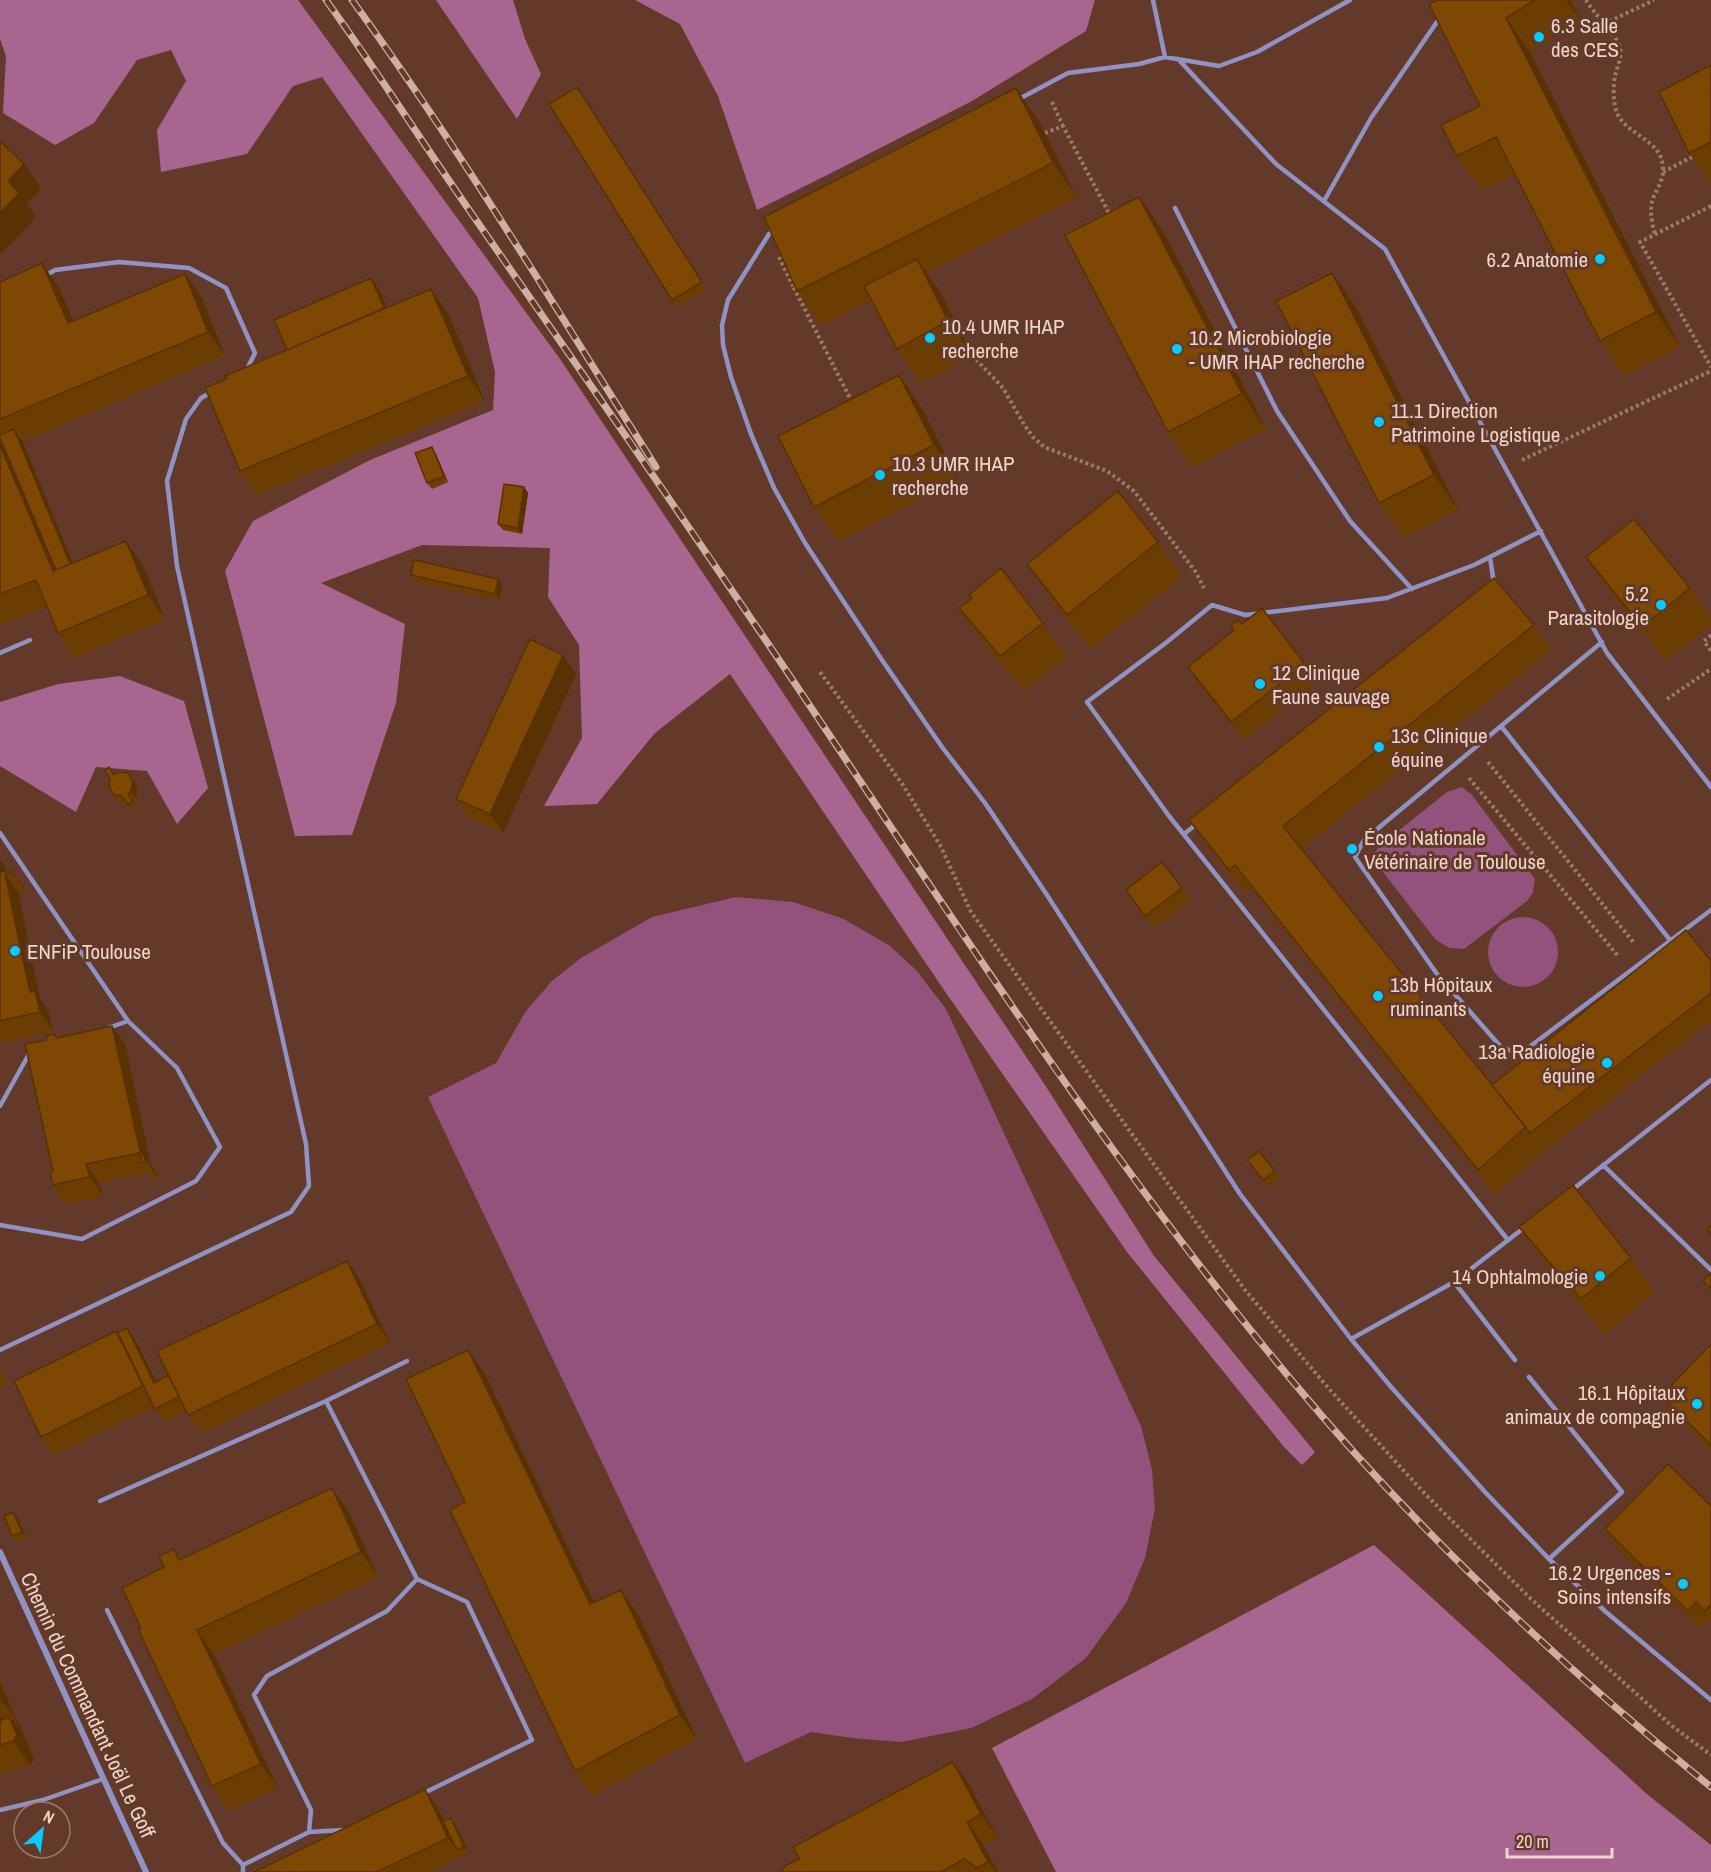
<svg xmlns="http://www.w3.org/2000/svg" width="1711" height="1872" font-family="'Archivo Narrow',sans-serif">
<rect width="100%" height="100%" fill="#633a29"/>
<path fill="#93527b" d="M1462,787L1472,795L1535,879L1533,892L1527,901L1464,949L1449,948L1435,939L1376,863L1374,853L1382,844L1447,792Z
M736,897L793,902L844,919L890,946L916,970L946,1009L1141,1426L1152,1470L1155,1508L1145,1558L1126,1603L1086,1658L1032,1699L971,1728L901,1742L852,1738L811,1732L745,1763L428,1097L496,1063L526,1011L552,981L581,958L652,917Z
M1488 952a35 35 0 1 1 70 0a35 35 0 1 1-70 0Z"/>
<path fill="#a8658f" d="M0,0H298L560,359L1045,1085L1154,1256L1315,1452L1302,1465L1284,1447L1127,1252L944,990L730,674L655,733L597,804L544,806L582,738L579,645L548,597L550,548L422,545L321,583L405,624L396,703L352,835L295,836L225,571L253,521L370,460L493,410L495,372L478,298L322,77L293,86L247,154L161,172L157,130L186,81L171,50L137,60L94,123L55,145L3,113L6,56L0,39Z
M436,0H513L525,39L541,74L517,119Z
M635,0H1095L1086,31L972,101L839,169L757,210L718,96L680,24Z
M120,676L184,701L208,788L177,824L147,771L96,767L76,812L0,766V702L58,684Z
M1374,1545L1648,1795L1711,1845V1872H1056L992,1748Z"/>
<g fill="none" stroke-linecap="round" stroke-linejoin="round">
<path stroke="#9b786a" stroke-width="4" stroke-dasharray="3 3" stroke-linecap="butt" d="M1586,0C1593,13 1619,37 1620,49C1622,58 1617,67 1615,76C1613,86 1613,103 1617,113C1627,136 1662,139 1663,168C1664,179 1657,189 1653,198C1649,210 1652,223 1655,235
M1604,24L1654,0
M1052,102L1063,126
M1045,133L1063,126L1111,217
M1663,172L1694,156
M1711,206L1640,242L1711,367
M779,257L793,286
M797,284L793,286L853,404
M972,355L1003,388L1025,426L1033,437L1044,447L1107,471L1134,491L1195,571L1204,588
M1522,460L1711,371
M1711,635L1704,641L1711,651
M820,672L903,785L940,845L971,912L1245,1290L1330,1390L1426,1495L1530,1598L1672,1726L1711,1755
M1667,699L1711,669
M1488,762L1634,943
M1469,778L1618,956"/>
<path stroke="#9092c4" stroke-width="4.5" d="M1153,0L1165,57
M1178,59L1276,164L1385,249L1607,653L1711,787
M1019,99L1068,73L1139,64L1165,57L1219,66L1257,52L1350,0
M1324,201L1371,118L1441,16
M1175,208L1277,411L1350,521L1412,589
M776,229L769,234L728,300L722,325L723,345L731,377L751,434L774,488L805,543L882,660L942,747L985,803L1045,892L1240,1194L1351,1339L1392,1388L1485,1492L1549,1559L1606,1612L1711,1700
M45,276L55,270L119,262L189,268L226,288L255,353L246,371
M1490,557L1494,584
M1602,642L1364,840L1355,857L1437,974L1501,1047L1520,1054L1711,910
M0,653L30,640
M1501,726L1670,940
M0,833L128,1021L177,1068L220,1147L196,1181L82,1239L0,1225
M1184,834L1198,823
M108,1028L128,1021
M0,1106L29,1054
M1603,1165L1711,1270
M1572,1190L1711,1080
M1508,1240L1169,816L1087,702L1167,642L1212,605L1245,615L1387,598L1474,565L1541,531
M1351,1339L1454,1282
M0,1350L291,1212L309,1186L306,1144L177,566L167,481L186,419L201,398L212,392
M1515,1360L1454,1282L1525,1227
M1529,1377L1622,1492L1549,1559
M326,1401L407,1361
M100,1501L326,1401L417,1579L467,1602L532,1740L424,1793
M107,1610L223,1843L243,1865V1872
M0,1810L43,1800L103,1779
M309,1832L311,1810L254,1695L267,1676L387,1611L417,1579
M243,1865L309,1832L343,1830"/>
<path stroke="#9092c4" stroke-width="6" d="M0,1552L146,1872"/>
<g stroke="#cdafa3" stroke-width="7">
<path id="rail" d="M326,0C377,71 424,145 474,217C588,382 704,547 816,715C968,942 1118,1173 1294,1383C1418,1532 1560,1665 1711,1787
M352,0C461,151 557,310 656,467"/>
</g>
<use href="#rail" stroke="#633a29" stroke-width="4.5" stroke-dasharray="14" stroke-linecap="butt"/>
</g>
<path fill="#6c3d03" d="M1437,0H1570L1581,21L1530,52L1680,347L1624,376L1600,341L1515,174L1481,190L1457,156L1480,106Z
M1711,65V184L1689,153Z
M581,93L706,289L677,307L672,300Z
M1040,123L1077,198L927,273L941,293L972,355L921,383L897,349L872,300L821,326L797,291Z
M1163,231L1266,429L1192,467L1168,432Z
M1332,273L1356,307L1458,510L1403,538L1379,503Z
M0,282L59,288L74,321L202,298L225,356L22,441L73,562L126,541L143,565L165,619L75,658L58,633L47,606L0,626Z
M431,289L448,313L485,401L257,495L240,471L227,379L287,350L380,291L387,307Z
M923,410L958,480L838,542L814,507Z
M432,447L436,454L448,482L432,489L427,483Z
M524,487L528,493L522,534L503,530L498,524Z
M1158,542L1182,577L1091,649L1051,598L1027,564Z
M1586,557L1690,588L1711,618V625L1666,661L1610,591Z
M411,575L498,579L503,586L499,600L415,582Z
M959,608L1043,623L1067,657L1024,691L983,642Z
M1242,624L1305,664L1318,682L1244,740L1201,686L1188,667Z
M1534,625L1551,650L1301,849L1492,1085L1711,961V1021L1543,1152L1495,1194L1252,889L1246,894L1206,844L1189,820Z
M576,674L503,833L469,817L456,799Z
M138,788L136,798L133,800L137,807L133,811L126,802L118,801L114,795Z
M0,860L5,867V871L11,870L24,888L25,891L18,892L40,999L48,1010L53,1031L0,1043Z
M1162,862L1191,900L1154,928L1126,890Z
M112,1026L125,1044L151,1165L154,1169L159,1180L155,1181L149,1172L99,1183L103,1196L66,1204L53,1185L58,1037Z
M1247,1160L1275,1171L1280,1178L1268,1186Z
M1519,1227L1631,1258L1655,1292L1605,1334L1544,1261Z
M360,1280L390,1343L201,1433L186,1411L164,1422L154,1406L54,1455L41,1437L117,1333L127,1328L136,1341L156,1381Z
M1711,1344V1450L1674,1414L1661,1396Z
M0,1369L8,1382L0,1387Z
M485,1374L594,1602L638,1614L697,1739L592,1796L575,1771L465,1502Z
M332,1488L349,1512L378,1577L214,1654L278,1788L229,1811L212,1786L141,1628L164,1567L174,1549L181,1559Z
M1711,1506V1622L1709,1620L1701,1629L1618,1548L1605,1529Z
M13,1512L18,1519L27,1538L16,1542L12,1536Z
M0,1680L34,1759L30,1765L0,1774Z
M970,1786L998,1839L984,1846L998,1872H780Z
M438,1808L444,1821L451,1818L455,1824L469,1853L429,1872H254Z"/>
<path fill="#583203" d="M1566,0H1570L1581,21Z
M1506,18L1530,52L1680,347L1656,312Z
M1016,88L1040,123L1077,198L1053,163Z
M24,164L41,188L27,204L36,217L0,255V213L8,181Z
M1139,197L1163,231L1266,429L1242,394Z
M917,259L941,293L972,355L948,321Z
M42,263L59,288L85,348L68,323Z
M1332,273L1356,307L1458,510L1434,475Z
M185,274L202,298L225,356L208,332Z
M371,278L380,291L399,334L390,321Z
M431,289L448,313L485,401L468,376Z
M899,375L923,410L958,480L934,445Z
M14,429L23,442L84,590L75,577Z
M0,437L64,581L53,571L0,445Z
M432,447L436,454L448,482L444,476Z
M524,487L528,493L522,534L518,528Z
M126,541L143,565L165,619L148,595Z
M498,579L503,586L499,600L495,594Z
M563,655L576,674L503,833L490,814Z
M128,773L138,788L136,798L131,791Z
M0,860L5,867L6,873L5,874L18,892L40,999L48,1010L53,1031L40,1012L30,992L0,877Z
M11,870L24,888L25,891L12,872Z
M112,1026L125,1044L151,1165L154,1169L159,1180L140,1151Z
M86,1164L99,1183L103,1196L90,1177Z
M347,1261L360,1280L390,1343L377,1324Z
M127,1328L136,1341L163,1395L154,1383Z
M116,1331L129,1350L156,1405L143,1386Z
M468,1350L485,1374L607,1629L590,1604Z
M332,1488L349,1512L378,1577L361,1552Z
M13,1512L18,1519L27,1538L22,1532Z
M621,1590L638,1614L697,1739L680,1715Z
M197,1630L214,1654L278,1788L261,1764Z
M0,1682L34,1759L30,1765L0,1721V1715L11,1730L9,1717L22,1735L16,1720L3,1702L0,1695Z
M953,1762L970,1786L998,1839L981,1814Z
M425,1789L438,1808L458,1850H457L448,1838Z
M451,1818L455,1824L469,1853L464,1847Z
M967,1822L984,1846L998,1872H995L988,1862Z"/>
<path fill="#7e4704" stroke="#583203" stroke-width="1.5" d="M1437,0H1535L1506,18L1656,312L1600,341L1496,137L1457,156L1441,125L1480,106L1429,4Z
M1711,65V142L1689,153L1659,92Z
M577,87L702,282L672,300L549,104Z
M1016,88L1053,163L797,291L764,217Z
M0,141L24,164L8,181L19,193L0,213Z
M1139,197L1242,394L1168,432L1065,235Z
M917,259L948,321L897,349L864,286Z
M42,263L68,323L185,274L208,332L0,419V282Z
M1332,273L1434,475L1379,503L1276,301Z
M371,278L384,308L287,350L274,320Z
M431,289L468,376L240,471L205,388L227,379L225,376Z
M899,375L934,445L814,507L778,436Z
M14,429L70,564L56,570L0,438V435Z
M0,445L53,571L126,541L148,595L58,633L36,580L0,594Z
M432,447L444,476L427,483L415,453Z
M504,484L524,487L518,528L498,524Z
M1118,491L1158,542L1067,615L1027,564Z
M1634,519L1690,588L1642,627L1586,557Z
M414,560L498,579L495,594L411,575Z
M1001,568L1043,623L1000,656L959,608L972,598L969,595Z
M1494,578L1534,625L1283,826L1526,1127L1478,1170L1235,865L1229,870L1189,820Z
M1262,608L1305,664L1231,722L1188,667L1234,630L1231,625L1238,620L1242,624Z
M530,639L563,655L490,814L456,799Z
M109,767L114,775L119,772L128,773L133,781L131,791L128,794L133,801L128,804L122,796L114,795L109,786L110,779L105,770Z
M1162,862L1182,888L1145,916L1126,890Z
M11,870L12,872L5,874L30,992L35,991L40,1012L0,1021V872Z
M1686,930L1711,961V993L1530,1133L1492,1085Z
M112,1026L140,1151H141L146,1161L142,1162L140,1153L86,1164L90,1177L53,1185L50,1173L53,1171L25,1044L47,1040L46,1036L55,1034L56,1038Z
M1259,1151L1275,1171L1263,1180L1247,1160Z
M1573,1185L1631,1258L1581,1299L1519,1227Z
M1711,1226V1234L1707,1230Z
M347,1261L377,1324L188,1415L157,1351Z
M1711,1273V1289L1703,1281Z
M127,1328L154,1383L168,1375L179,1397L155,1409L120,1337L117,1333Z
M116,1331L143,1386L41,1437L14,1381Z
M1711,1344V1445L1661,1396Z
M468,1350L590,1604L621,1590L680,1715L575,1771L450,1510L465,1502L406,1379Z
M1668,1464L1711,1506V1604L1705,1611L1696,1602L1688,1611L1605,1529Z
M332,1488L361,1552L197,1630L261,1764L212,1786L138,1629L141,1628L122,1588L164,1567L159,1556L174,1549L179,1560Z
M13,1512L22,1532L12,1536L4,1516Z
M0,1695L3,1702L0,1703Z
M9,1717L17,1735L13,1741L0,1745V1721Z
M16,1720L22,1735L13,1721Z
M953,1762L981,1814L967,1822L988,1862L977,1868L964,1859L941,1872H780L785,1866L799,1859L793,1847Z
M425,1789L448,1838L377,1872H254Z
M451,1818L464,1847L457,1850L443,1821Z"/>
<g fill="#07cbf9" stroke="#633a29" stroke-width="2">
<circle cx="1539" cy="37" r="6"/>
<circle cx="1600" cy="259" r="6"/>
<circle cx="930" cy="338" r="6"/>
<circle cx="1177" cy="349" r="6"/>
<circle cx="1379" cy="422" r="6"/>
<circle cx="880" cy="475" r="6"/>
<circle cx="1661" cy="605" r="6"/>
<circle cx="1260" cy="684" r="6"/>
<circle cx="1379" cy="747" r="6"/>
<circle cx="1352" cy="849" r="6"/>
<circle cx="15" cy="951" r="6"/>
<circle cx="1378" cy="996" r="6"/>
<circle cx="1607" cy="1063" r="6"/>
<circle cx="1600" cy="1276" r="6"/>
<circle cx="1697" cy="1404" r="6"/>
<circle cx="1683" cy="1584" r="6"/>
</g>
<g text-anchor="middle" dominant-baseline="central" stroke-width="6" stroke-linejoin="round" paint-order="stroke">
<g font-size="21" fill="#eed4ca" stroke="#633a29" text-anchor="start">
<text x="1551" y="25">6.3 Salle<tspan x="1551" dy="24">des CES</tspan></text>
<text x="1588" y="259" text-anchor="end">6.2 Anatomie</text>
<text x="942" y="326">10.4 UMR IHAP<tspan x="942" dy="24">recherche</tspan></text>
<text x="1189" y="337">10.2 Microbiologie<tspan x="1189" dy="24">- UMR IHAP recherche</tspan></text>
<text x="1391" y="410">11.1 Direction<tspan x="1391" dy="24">Patrimoine Logistique</tspan></text>
<text x="892" y="463">10.3 UMR IHAP<tspan x="892" dy="24">recherche</tspan></text>
<text x="1649" y="593" text-anchor="end">5.2<tspan x="1649" dy="24">Parasitologie</tspan></text>
<text x="1272" y="672">12 Clinique<tspan x="1272" dy="24">Faune sauvage</tspan></text>
<text x="1391" y="735">13c Clinique<tspan x="1391" dy="24">équine</tspan></text>
<text x="1364" y="837">École Nationale<tspan x="1364" dy="24">Vétérinaire de Toulouse</tspan></text>
<text x="27" y="951">ENFiP Toulouse</text>
<text x="1390" y="984">13b Hôpitaux<tspan x="1390" dy="24">ruminants</tspan></text>
<text x="1595" y="1051" text-anchor="end">13a Radiologie<tspan x="1595" dy="24">équine</tspan></text>
<text x="1588" y="1276" text-anchor="end">14 Ophtalmologie</text>
<text x="1685" y="1392" text-anchor="end">16.1 Hôpitaux<tspan x="1685" dy="24">animaux de compagnie</tspan></text>
<text x="1671" y="1572" text-anchor="end">16.2 Urgences -<tspan x="1671" dy="24">Soins intensifs</tspan></text>
</g>
<g font-size="21" fill="#eed4ca" stroke="#633a29">
<text transform="translate(88 1705) rotate(65)">Chemin du Commandant Joël Le Goff</text>
</g>
</g>
<g transform="translate(42 1830) rotate(28)"><circle r="28" fill="#633a29" stroke="#9b7869" stroke-width="1.5"/>
<path d="M0-4.5L10 22L0 15L-10 22Z" fill="#07cbf9"/>
<text y="-9" font-size="16" font-weight="bold" text-anchor="middle" fill="#eed4ca">N</text>
</g>
<path d="M1507 1848v9h105v-9" fill="none" stroke="#eed4ca" stroke-width="3"/>
<text x="1516" y="1848" font-size="18" fill="#eed4ca" stroke="#633a29" stroke-width="4.5" paint-order="stroke">20 m</text>
</svg>
